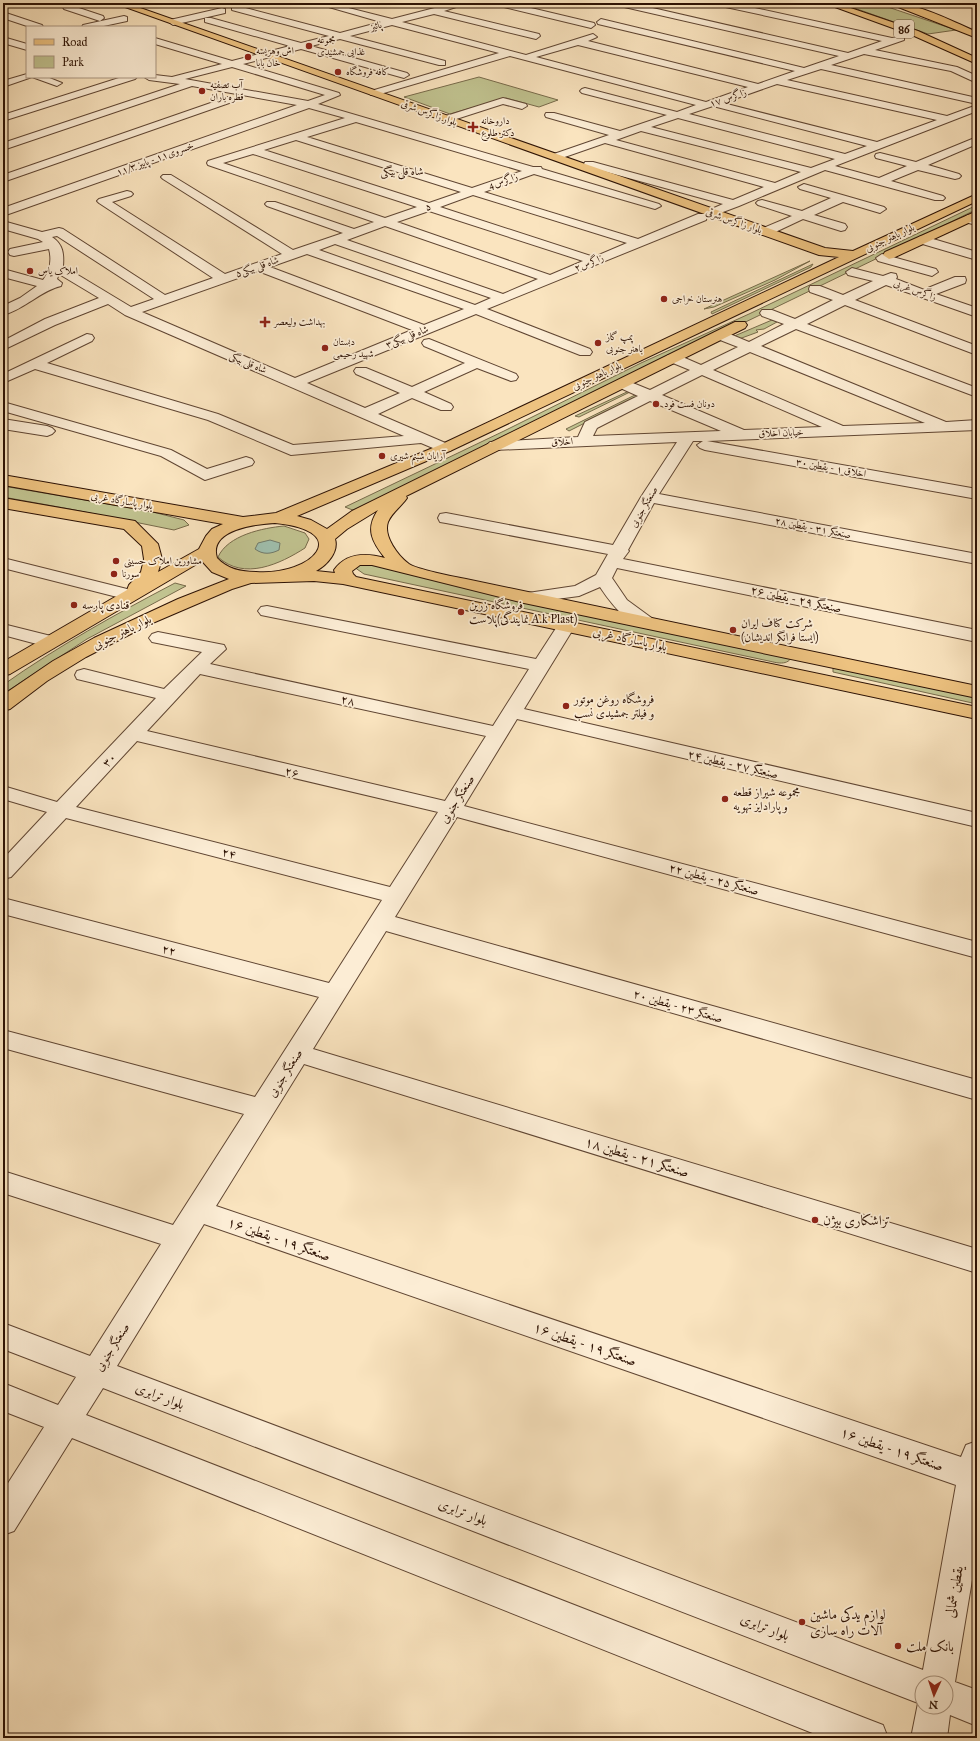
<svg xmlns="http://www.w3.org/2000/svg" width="980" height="1741" font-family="'IM FELL Great Primer',Amiri,serif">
<rect width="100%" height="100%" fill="#fae4bf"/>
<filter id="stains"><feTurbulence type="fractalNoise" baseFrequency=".005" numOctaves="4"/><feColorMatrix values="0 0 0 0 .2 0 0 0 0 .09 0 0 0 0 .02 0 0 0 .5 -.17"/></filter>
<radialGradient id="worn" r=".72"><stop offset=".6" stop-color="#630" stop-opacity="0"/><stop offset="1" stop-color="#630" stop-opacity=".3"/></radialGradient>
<path fill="#c1c390" stroke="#776a4a" d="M840,3H876L956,30L928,34Z
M479,77L558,100L539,107L506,98L450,114L404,97Z
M977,205V209L917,239L355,511L345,507L504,431L641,363L749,314Z
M810,261L775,280L714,307L704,309Z
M813,264L811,267L712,314L711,312Z
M772,320L777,322L764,329L756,330L758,332L739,339L732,337Z
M629,391H632L579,417L575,416Z
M637,394L640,395L569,431L566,429Z
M3,486L149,511L184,520L189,525L174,530L70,509L3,497Z
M284,526L305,533L309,539L305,548C280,564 244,581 218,557C228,535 263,528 284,526Z
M360,563H374L792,657C786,667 775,662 764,660L364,574L354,567Z
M175,583L186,586L87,639L3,694V685C58,646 116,614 175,583Z
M833,667L977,697V704L833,672Z"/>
<path fill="#9fbfae" stroke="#717a6a" d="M270,540L280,543L279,550C271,554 263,555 255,549L258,543Z"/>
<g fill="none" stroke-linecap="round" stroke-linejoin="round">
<g stroke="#604633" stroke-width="2">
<path id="minor" d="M315,3H329L392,19L454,3H468L444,11L539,34L540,36L536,39L434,14L402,22L526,55L593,34L597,37L588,41L758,84L795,71L598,24L597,22L601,19L804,68L839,56L620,6L616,3H631L848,53L882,41L721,6L717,3H732L892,38L904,36V40L875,50L957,67L977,76V83L951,71L864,54L831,65L977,98V104L821,69L787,80L947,116L977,105V111L835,166L879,178L907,166L876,158L875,156L876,154L880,153L916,162L977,137V144L928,165L959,174L961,176L959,178L955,179L918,170L891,181L943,196L945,198L943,200H935L825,170L739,206L715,215H707L706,220L487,309L590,349L592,352L590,355H580L476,314L307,383L365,408L400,393L356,374L354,371L356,368H366L412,387L465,363L424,346L422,343L424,340L429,339L516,374L518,377L516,380L511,381L477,368L424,392L451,404L453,407L451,410H441L412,398L378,414L450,445L453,448L450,451H440L421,443L291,455L208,420L35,369L3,383V374L87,334L92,335L94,338L92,341L47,363L218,414L293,445L404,436L125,315L108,304L55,325L3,350V341L45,319L99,298L59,274L57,279L62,283L61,286C40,291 25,309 3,315V306L20,298L37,286L3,277V269L43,280C50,271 52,260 49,249L14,256L10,255L8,252L10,249L43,242L38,239L3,229V221L42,232L59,228L63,229L165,295L213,278L99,203L97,201L99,199L127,191L131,192L133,194L131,196L112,202L225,274L282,254L163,179L161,177L163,175H171L293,250L343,233L267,206L265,204L267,202H275L354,229L374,222L208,165L207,163L208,161L345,118L309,108L3,216V208L297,105L192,86L3,150V143L180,84L149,80L144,77H155V75L172,77L222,64L155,44V38L232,61L290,46L205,22V18H211L301,43L329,36L232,10V6H238L340,33L381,22ZM392,25L499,53L371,91L369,93L371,95H377L510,56L696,105L677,112L585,88L582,89L580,91L582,93L667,115L620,131L554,113H546L545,115L546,117L609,135L551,155L550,157L551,159H559L605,143L764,187L733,200L593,162H585L584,164L585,166L723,204L707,211L706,214H698L638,239L484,192L534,174L655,209L661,206L659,204L542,169L541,167H533L318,104L340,95L339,93L243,64L301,49L404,78L409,75L407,73L311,46L340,39L439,65H445V61L350,36ZM578,45L748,87L706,102L536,57ZM232,67L325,95L308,101L185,79ZM777,84L937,120L877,142L723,103ZM713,106L867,146L845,154L689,114ZM678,118L835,159L811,168L651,127ZM356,122L522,171L472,188L307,137ZM641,131L801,172L775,183L616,140ZM296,140L461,192L429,203L264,150ZM253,154L417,207L385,218L223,163ZM473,195L627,243L594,257L440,207ZM429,211L583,261L550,275L397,222ZM385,226L538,279L503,294L347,240ZM57,236L154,299L131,307L63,266C64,254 63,244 52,237ZM335,244L491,298L475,305L319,250ZM307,254L464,309L424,325L270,267ZM258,271L412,330L295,378L142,312Z
M495,3H510L594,23L595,25L591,28L496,5Z
M689,3H703V4L699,7Z
M67,4L103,16L104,18L100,21L64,9L63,7Z
M222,8L225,9V13L173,25L169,22L170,20Z
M3,12L42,25L43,27H30L3,18Z
M124,16L127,17V21L99,27H82L83,25Z
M3,37L27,44V50L3,43Z
M27,74V77H47L62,83L57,86L32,77L3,87V81Z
M122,77H137L135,79L3,121V115Z
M228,97L233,100L232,102L3,182V175Z
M503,98L526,104L527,106L522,109L503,104L447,122L442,119L443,117Z
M804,184L884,207L886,209L880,213L843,202L814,215L845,224L847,227L845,230L841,231L803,219L769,235H761L759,232L761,229L792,216L758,205L756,203L758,201L762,200L802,211L831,198L800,189L798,187Z
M968,215L977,217V225L964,222L962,219Z
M923,236L977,252V260L919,243L917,240L919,237Z
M882,254L936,269L938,272L932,276L878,261L876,258Z
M852,268L883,276L891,273L896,274L897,277L896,279L927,291L928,288L955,277H965L966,280L965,283L936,294L977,308V317L886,285L855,300L977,346V355L845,305L807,324L977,388V397L796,329L761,346L946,422L977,420V430L707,441L977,489V499L705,450L700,448L697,445L703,441H693L659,494L977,554V564L654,503L628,550L629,551L623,559L977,630V642L617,568L612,578L627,600L653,619L656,623L653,627C632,632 610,602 600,587L579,596L527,603L521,602L518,598L521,594L575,586L596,575L608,554L446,523L440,522L438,518L440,514L446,513L613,545L641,497L677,442L495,450L490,448L487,445L490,442L578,437L585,422L638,396L618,387L616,384L618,381H628L650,390L690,370L668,361L666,358L668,355H678L701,365L738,347L715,338L713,335L715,332H725L749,342L784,324L762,316L760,313L762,310H772L795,319L833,300L810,292L809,289L810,286H820L843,295L873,281L848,275L846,272ZM750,352L925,423L843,426L713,370ZM702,375L822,427L744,430L662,395ZM650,401L721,431L593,436L597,428Z
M3,402L171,450L207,469L246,457L252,459L254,462L252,465L205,480L161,456L3,411Z
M3,419L47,426L52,428L55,431L52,434L47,436L3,429Z
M3,558L135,591L138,595L135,599L129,600L3,568Z
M267,606L536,659L560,622L566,621L572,622L575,626L524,709L977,813V827L517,719L464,806L977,942V958L457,817L395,917L977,1080V1100L386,931L313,1049L977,1249V1273L304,1064L216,1206L961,1457L966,1445L977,1441V1550L955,1682L977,1690V1726L950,1715L947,1738H911L918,1703L103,1388L86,1415L870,1720L883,1725L888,1738H825L72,1438L14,1531L3,1535V1491L44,1427L3,1411V1383L58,1405L76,1377L3,1349V1323L90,1356L161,1244L3,1193V1171L173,1225L244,1114L3,1048V1030L255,1097L319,997L3,914V898L329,983L382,900L66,818L11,877L3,879V859L47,812L3,799V786L57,802L156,698L77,679L75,675L77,671L84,669L164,689L202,652L152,642L149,638L152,634L158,632L224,645L226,649L210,664L493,726L529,669L261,615L258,611L261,607ZM200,674L486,736L445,801L147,731ZM137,741L438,812L390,887L76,807ZM204,1224L956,1485L923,1670L117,1366ZM922,1683H946V1707H922Z
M3,624L55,637L57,641L55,645L48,647L3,635Z"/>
</g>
<g stroke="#2d1204" stroke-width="2">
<path id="major" d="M114,3H126L825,248L853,251L977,194V201L450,451L297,516L311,520L327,529L352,511L735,322H745L747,325L745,328L406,496L407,498C401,507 392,512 388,522C383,536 398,556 409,564C416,569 455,577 466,579L977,686V698L524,603L372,565H360L352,571L353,574L356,577L977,707V719L343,584L314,581L251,583L232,589L148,625L86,657L47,681L10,709L3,711V695L53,661L94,638L178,599L229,579L212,572L202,561L10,674L3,676V662L127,590L129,585L141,572L144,559L142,546L124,529L3,508V498L135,521L158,544L162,559L158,572L199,549L206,536L212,529L223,524L3,485V475L243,517L276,513L440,445L839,257L819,255ZM378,510C365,529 372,542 385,558C367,553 347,552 334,570L335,573L316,571C327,565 339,552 335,539L347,529ZM275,523C355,531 312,576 256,572C241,572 227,569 217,558C208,529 257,524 275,523Z
M970,3H977V6L971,5Z
M977,211V219L893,258L889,259L883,255L885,252Z"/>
</g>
<g stroke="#2d1204" stroke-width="2">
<path id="highway" d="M824,3H836L918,31L977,58V64L912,35Z
M888,3C919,3 949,20 977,32V38Z"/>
</g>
<use href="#minor" fill="#fcedd5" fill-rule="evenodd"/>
<use href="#major" fill="#edc280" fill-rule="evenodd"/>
<use href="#highway" fill="#edc280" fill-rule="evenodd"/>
</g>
<g fill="#8f2418" stroke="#fcedd5" stroke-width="1.5">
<circle cx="309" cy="46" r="4"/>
<circle cx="248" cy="57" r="4"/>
<circle cx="338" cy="72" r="4"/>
<circle cx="202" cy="91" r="4"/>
<path d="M471 121h4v4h4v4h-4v4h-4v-4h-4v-4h4z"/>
<circle cx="30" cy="271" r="4"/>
<circle cx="664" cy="299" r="4"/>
<path d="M263 316h4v4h4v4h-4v4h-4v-4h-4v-4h4z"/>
<circle cx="598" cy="343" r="4"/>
<circle cx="325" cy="348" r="4"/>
<circle cx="656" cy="404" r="4"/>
<circle cx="382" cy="456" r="4"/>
<circle cx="116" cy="561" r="4"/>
<circle cx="114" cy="574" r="4"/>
<circle cx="74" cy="605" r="4"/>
<circle cx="461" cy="612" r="4"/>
<circle cx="733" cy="630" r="4"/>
<circle cx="566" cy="706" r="4"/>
<circle cx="725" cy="799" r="4"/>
<circle cx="815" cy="1220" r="4"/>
<circle cx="802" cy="1622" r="4"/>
<circle cx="898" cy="1646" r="4"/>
</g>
<g text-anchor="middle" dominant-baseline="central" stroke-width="3.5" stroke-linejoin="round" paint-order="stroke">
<g font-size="10" fill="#2d1204" stroke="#fcedd5">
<text transform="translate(376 26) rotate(-15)">پائیز</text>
<text transform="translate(728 98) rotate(-19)">زاگرس ۱۷</text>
<text transform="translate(429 113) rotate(20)">بلوار زاگرس شرقی</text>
<text transform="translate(155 159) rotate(-20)">خسروى۱۱ - پاییز ۱۱/۳</text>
<text transform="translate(503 181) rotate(-19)">زاگرس4</text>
<text transform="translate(428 207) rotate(-19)">۵</text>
<text transform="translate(734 221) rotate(19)">بلوار زاگرس شرقی</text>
<text transform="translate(890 238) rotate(-25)">بلوار باهنر جنوبی</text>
<text transform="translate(589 263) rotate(-22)">زاگرس۲</text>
<text transform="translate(257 267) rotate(-19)">شاه قلی بیگی۵</text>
<text transform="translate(915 290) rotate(20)">زاگرس غربی</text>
<text transform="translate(407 337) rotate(-22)">شاه قلی بیگی۳</text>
<text transform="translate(248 363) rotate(23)">شاه قلی بیگی</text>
<text transform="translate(597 376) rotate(-25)">بلوار باهنر جنوبی</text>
<text transform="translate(781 433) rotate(-2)">خیابان اخلاق</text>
<text transform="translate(562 442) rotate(-3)">اخلاق</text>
<text transform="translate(831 468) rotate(10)">اخلاق ۱ - یقطین ۳۰</text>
<text transform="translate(122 501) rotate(10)">بلوار پاسارگاد غربی</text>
<text transform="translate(644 507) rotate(-60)">صنعتگر جنوبی</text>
<text transform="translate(813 528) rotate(11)">صنعتگر ۳۱ - یقطین ۲۸</text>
</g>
<g font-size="10" fill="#2d1204" stroke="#fcedd5" text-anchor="start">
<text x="317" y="40">مجموعه<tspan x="317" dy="12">غذایی جمشیدی</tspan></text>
<text x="256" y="51">اش وهريسه<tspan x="256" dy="12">خان بابا</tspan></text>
<text x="346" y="72">کافه فروشگاه</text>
<text x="210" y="85">آب تصفیه<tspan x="210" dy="12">قطره باران</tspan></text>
<text x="481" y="121">داروخانه<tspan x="481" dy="12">دکتر طلوع</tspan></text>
<text x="38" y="271">املاک یاس</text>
<text x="672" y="299">هنرستان خراجی</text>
<text x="274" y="322">بهداشت ولیعصر</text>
<text x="606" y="337">پمپ گاز<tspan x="606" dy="12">باهنر جنوبی</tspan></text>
<text x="333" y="342">دبستان<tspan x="333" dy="12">شهید رحیمی</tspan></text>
<text x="664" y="404">دونان فست فود</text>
<text x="390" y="456">آرایان شبنم شیری</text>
<text x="124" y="561">مشاورین املاک حسینی</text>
<text x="122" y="574">سورنا</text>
</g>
<rect fill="#fcedd5" stroke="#6b5443" stroke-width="1" x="894" y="20" width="20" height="18" rx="3"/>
<g font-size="11" font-weight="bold" fill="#2d1204">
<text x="904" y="29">86</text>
</g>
<g font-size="11" fill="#2d1204" stroke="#fcedd5">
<text x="402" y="171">شاه قلی بیگی</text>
</g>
<g font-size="12" fill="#2d1204" stroke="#fcedd5">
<text transform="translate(796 599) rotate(12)">صنعتگر ۲۹ - یقطین ۲۶</text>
<text transform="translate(122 632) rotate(-26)">بلوار باهنر جنوبی</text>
<text transform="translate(630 639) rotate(12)">بلوار پاسارگاد غربی</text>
<text transform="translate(348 700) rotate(12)">۲۸</text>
<text transform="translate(109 760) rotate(-47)">۳۰</text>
<text transform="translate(733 764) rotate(13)">صنعتگر ۲۷ - یقطین ۲۴</text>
<text transform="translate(292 772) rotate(13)">۲۶</text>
<text transform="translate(457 799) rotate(-58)">صنعتگر جنوبی</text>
<text transform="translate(229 853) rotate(14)">۲۴</text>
<text transform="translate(714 879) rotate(15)">صنعتگر ۲۵ - یقطین ۲۲</text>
<text transform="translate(169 950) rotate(15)">۲۲</text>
<text transform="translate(678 1006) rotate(16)">صنعتگر ۲۳ - یقطین ۲۰</text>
<text transform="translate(285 1073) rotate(-58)">صنعتگر جنوبی</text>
<text transform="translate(112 1347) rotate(-58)">صنعتگر جنوبی</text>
</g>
<g font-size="12" fill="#2d1204" stroke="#fcedd5" text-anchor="start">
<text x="82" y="605">قنادی پارسه</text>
<text x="469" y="605">فروشگاه زرین<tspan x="469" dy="14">پلاست(نمایندگی A.k Plast)</tspan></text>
<text x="741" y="623">شرکت کناف ایران<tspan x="741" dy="14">(ایستا فرانگر اندیشان)</tspan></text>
<text x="574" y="699">فروشگاه روغن موتور<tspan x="574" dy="14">و فیلتر جمشیدی نسب</tspan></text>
<text x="733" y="792">مجموعه شیراز قطعه<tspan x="733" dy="14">و پارادایز تهویه</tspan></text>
</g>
<g font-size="14" fill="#2d1204" stroke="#fcedd5">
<text transform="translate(637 1157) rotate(17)">صنعتگر ۲۱ - یقطین ۱۸</text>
<text transform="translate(279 1239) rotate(19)">صنعتگر ۱۹ - یقطین ۱۶</text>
<text transform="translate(585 1344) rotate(19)">صنعتگر ۱۹ - یقطین ۱۶</text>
<text transform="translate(160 1396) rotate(21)">بلوار ترابری</text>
<text transform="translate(892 1449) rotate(19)">صنعتگر ۱۹ - یقطین ۱۶</text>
<text transform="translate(463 1512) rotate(21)">بلوار ترابری</text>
<text transform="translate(954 1592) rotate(-80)">یقطین شمالی</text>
<text transform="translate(765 1627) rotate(21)">بلوار ترابری</text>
</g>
<g font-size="14" fill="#2d1204" stroke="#fcedd5" text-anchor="start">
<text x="823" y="1220">تراشکاری بیژن</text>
<text x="810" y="1614">لوازم یدکی ماشین<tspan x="810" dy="16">آلات راه سازی</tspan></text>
<text x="906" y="1646">بانک ملت</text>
</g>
</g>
<rect width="980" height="1741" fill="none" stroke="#fae4bf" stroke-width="16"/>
<rect x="4" y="4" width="972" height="1733" fill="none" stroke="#2d1204" stroke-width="2"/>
<rect x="8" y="8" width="964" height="1725" fill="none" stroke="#2d1204"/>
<rect x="26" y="26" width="130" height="52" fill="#fcedd5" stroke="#a99581"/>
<rect x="34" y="39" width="20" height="6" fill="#edc280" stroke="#a99581"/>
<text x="62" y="46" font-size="12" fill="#2d1204">Road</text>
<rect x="34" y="56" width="20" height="12" fill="#c1c390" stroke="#a99581"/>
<text x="62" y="66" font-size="12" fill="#2d1204">Park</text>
<g transform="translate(934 1695) rotate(183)"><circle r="19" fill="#fcedd5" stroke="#a99581"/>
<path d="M0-3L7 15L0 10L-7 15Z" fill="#8f2418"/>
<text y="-6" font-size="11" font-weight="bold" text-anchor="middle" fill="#2d1204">N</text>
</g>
<rect width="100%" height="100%" filter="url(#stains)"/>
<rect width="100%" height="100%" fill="url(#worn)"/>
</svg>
